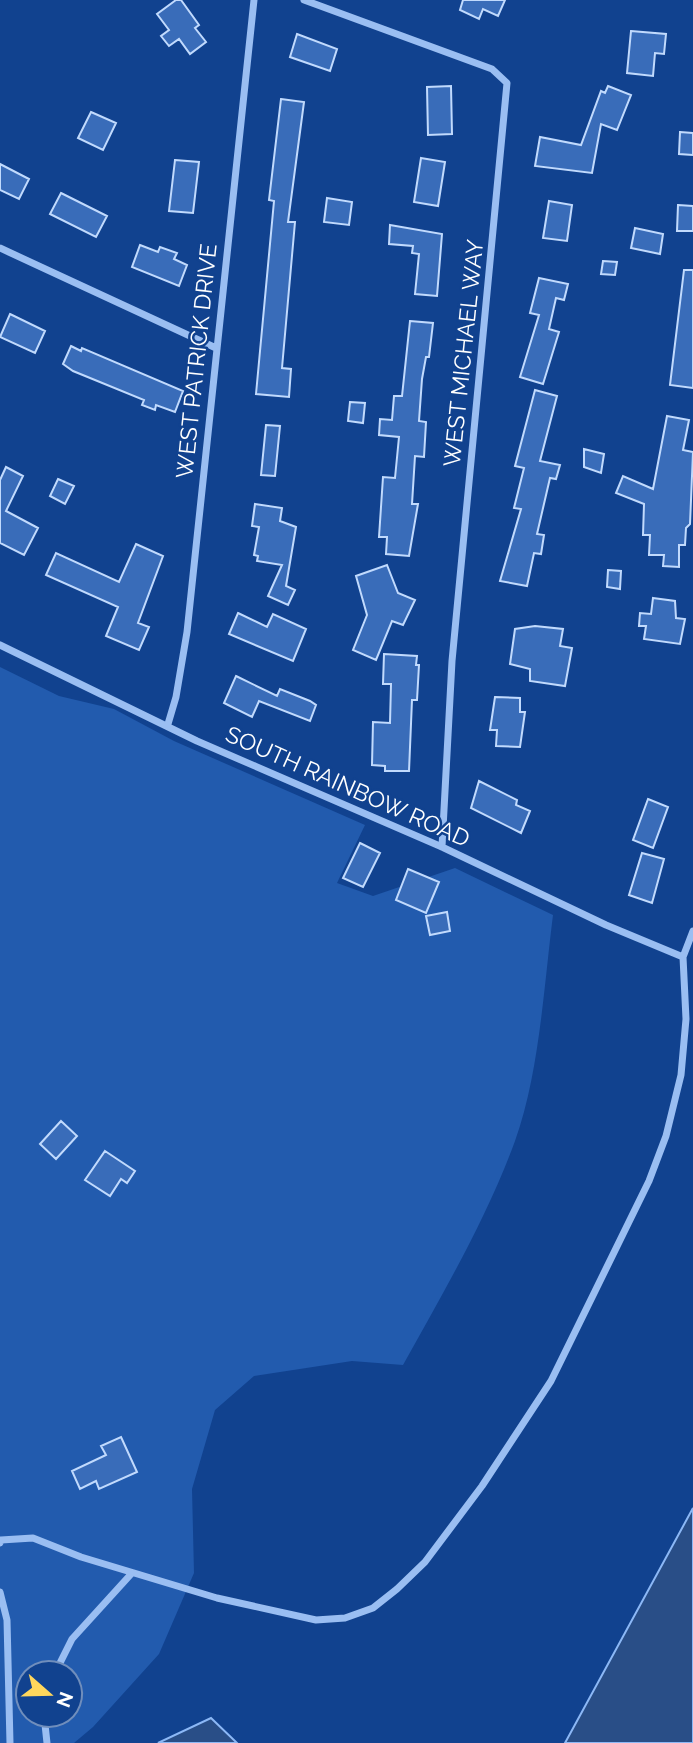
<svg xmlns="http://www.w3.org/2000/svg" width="693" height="1743" font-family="Raleway,sans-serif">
<rect width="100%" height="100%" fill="#11428f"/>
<path fill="#225bae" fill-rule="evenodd" d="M0,667L59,696L114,709L174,741L365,825L337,883L373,896L455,868L553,915C544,986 539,1075 515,1141C486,1220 444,1291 403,1365L352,1361L254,1376L215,1410L192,1489L194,1573L159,1654L93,1727L74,1743H0ZM28,1673H70V1715H28Z"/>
<path fill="#294e87" stroke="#8cb8f6" stroke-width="2" d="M693,1508V1743H565Z
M211,1718L237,1743H158Z"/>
<path fill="#396cb9" stroke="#c1dafd" stroke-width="2" d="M176,0H181L199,25L195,28L206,42L190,54L179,39L169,46L161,36L169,30L157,14Z
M463,0H505L498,16L483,9L479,19L460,10Z
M631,31L666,34L664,54L655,53L653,76L627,73Z
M297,34L337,49L330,71L290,57Z
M451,86L452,134L428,135L427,87Z
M608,86L631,95L617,130L601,124L592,173L535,166L540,137L581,145L601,91L605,93Z
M281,99L304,102L288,222H295L282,368L291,369L289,397L256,394L274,201L269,200Z
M91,112L116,123L103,150L78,138Z
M680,132L693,133V155L679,154Z
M421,158L445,162L438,206L414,202Z
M175,160L199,162L193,213L169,211Z
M0,164L29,179L19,199L0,190Z
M61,193L107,216L96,237L50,214Z
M327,198L352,202L349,225L324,222Z
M549,201L572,205L567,241L543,238Z
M678,205L693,206V231H677Z
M390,225L442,234L437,296L415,294L419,254L412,253L413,246L389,244Z
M635,228L663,234L660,254L631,248Z
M140,245L158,252L160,247L177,253L174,259L187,265L179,286L132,267Z
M603,261L617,262L615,275L601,274Z
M684,270H693V388L670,385Z
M539,278L568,284L564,300L556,298L549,329L559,332L543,384L520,377L539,315L530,313Z
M10,314L45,331L35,353L0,337Z
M410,321L433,323L429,357H426L422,379L419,421L426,422L424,457L415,456L412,504H418L409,556L386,554L387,537H379L383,477L395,478L399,437L379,435L380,419L392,420L394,396H402Z
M71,346L81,351L82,348L183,391L175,412L156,405L155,410L142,405L144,400L73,371L63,364Z
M535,390L557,396L540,461L560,465L556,479L550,478L537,534L544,535L541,554L534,553L527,586L500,581L521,509L514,508L524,468L515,466Z
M350,402L365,403L363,423L348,421Z
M667,416L689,420L683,450L693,452L690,524L686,528L685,545H679V567L663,566L664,555H649L650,535H643L644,504L616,493L623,476L653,489Z
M266,425L280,426L275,476L261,475Z
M584,449L604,454L601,473L584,467Z
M6,467L23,476L6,511L38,528L24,555L0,543V480Z
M58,479L74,486L65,504L50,496Z
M255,504L282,508L280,521L296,527L286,586L295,590L288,605L268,596L282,565L257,561L258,556L254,555L259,527L252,526Z
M136,544L163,556L138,623L149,627L139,650L106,636L118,607L46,575L56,553L119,582Z
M387,565L398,593L415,600L403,625L392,621L376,660L353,650L367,615L356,576Z
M608,570L621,571L620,589L607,587Z
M653,598L675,601L676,618L685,619L680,644L644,639L646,626H639L640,613L651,614Z
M238,613L267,627L273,614L306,629L293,661L229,634Z
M535,626L563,629L560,646L572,648L565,686L530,681V669L510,664L515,629Z
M384,654L417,656L416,665H419L417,700H412L409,771H385V766L372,765L373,722L390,723L391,684H383Z
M236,676L277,696L280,689L310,701L316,705L310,721L259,701L252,717L224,703Z
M495,697L520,698V712H525L520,747L496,746L497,730H490Z
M479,781L517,800L516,805L530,811L521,833L471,808Z
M648,799L668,807L653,848L633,840Z
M360,843L380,853L363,887L343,878Z
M642,853L664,859L652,903L629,895Z
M408,869L439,882L426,913L396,900Z
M447,912L450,931L430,935L426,916Z
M61,1121L77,1136L56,1159L40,1144Z
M105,1151L135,1171L127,1183L121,1179L110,1196L85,1180Z
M121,1437L137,1472L99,1489L96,1481L80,1489L72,1471L106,1455L101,1446Z"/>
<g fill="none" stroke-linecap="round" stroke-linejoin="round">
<path stroke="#9abef2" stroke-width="7" d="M304,0L492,69L507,83L452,661L442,847
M0,248L216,348
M0,645L197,741L442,847L606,925L683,957
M168,724L176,697L187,632L254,0
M0,1543L1,1540L33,1538L81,1557L217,1598L316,1620L345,1618L373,1608L397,1589L425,1562L482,1486L551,1381L649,1181L666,1136L681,1075L686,1019L683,957L693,931
M0,1592L7,1620L10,1743
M55,1673L72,1639L132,1573
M44,1715L47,1743"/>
</g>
<g text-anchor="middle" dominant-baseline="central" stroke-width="5" stroke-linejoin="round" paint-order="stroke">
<g font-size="23" fill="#fff" stroke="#11428f">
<text transform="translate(463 353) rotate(-84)">WEST MICHAEL WAY</text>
<text transform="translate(196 361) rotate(-84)">WEST PATRICK DRIVE</text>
<text transform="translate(348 786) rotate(24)">SOUTH RAINBOW ROAD</text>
</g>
</g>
<g transform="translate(49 1694) rotate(110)"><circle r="33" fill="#11428f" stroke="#708ebc" stroke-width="2"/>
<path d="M0-5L12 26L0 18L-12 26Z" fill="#ffd75c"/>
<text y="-10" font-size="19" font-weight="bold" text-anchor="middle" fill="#ffffff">N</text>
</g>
</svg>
